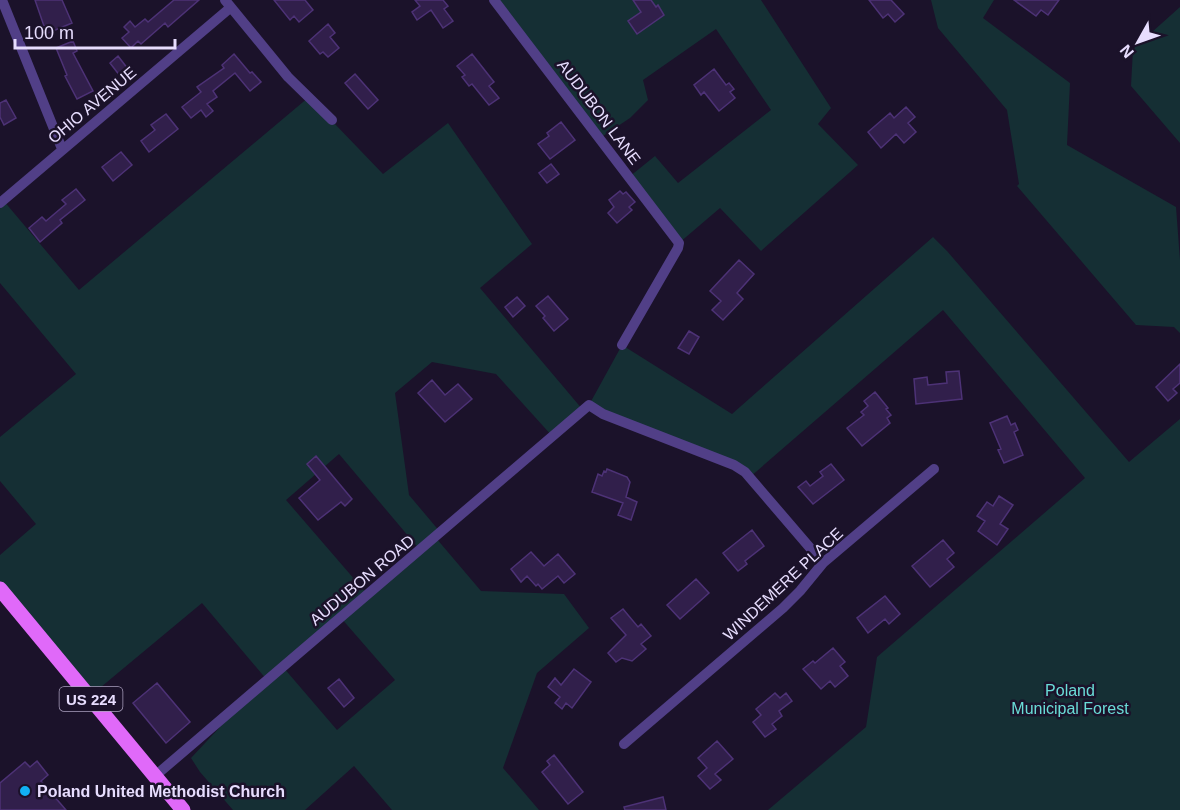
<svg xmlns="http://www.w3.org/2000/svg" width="1180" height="810" font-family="Arial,sans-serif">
<rect width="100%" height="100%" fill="#1b122a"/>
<path fill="#152f34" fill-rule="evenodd" d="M494,0H761L831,108L818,124L858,165L761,251L720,208L679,243L629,177L655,156L678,183L771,110L716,29L643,80L648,100L630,118L600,138Z
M931,0H994L983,18L1070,83L1067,145L1176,207L1180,260V333L1174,327L1136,325L1017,186L1019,184L1007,110L938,28Z
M1180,7V143L1131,86L1133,49Z
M309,97L383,174L448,123L532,244L480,288L583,410L553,437L496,374L432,362L395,393L409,495L441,533L436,538L481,591L564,594L589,628L537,673L503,768L539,810H392L354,766L305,810H233L200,772L191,758L250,695L267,680L202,603L89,697L0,589V555L36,524L0,481V437L76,374L0,283V203L3,200L79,290ZM339,454L420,550L368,595L286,500ZM341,618L395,680L337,730L283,667Z
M933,237L947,251L1129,462L1180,419V810H768L866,727L877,657L1085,478L943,310L750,477L589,405L622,345L732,414Z"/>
<path fill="#311f4b" stroke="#4d3276" stroke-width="1.5" d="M35,0H62L72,23L48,33L45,26H44Z
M174,0H199L168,27L165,23L141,44L138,41L131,48L122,38L129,32L124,27L130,21L135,27L145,19L148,22Z
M274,0H305L313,10L299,22L294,16L290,20Z
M415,0H443L448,6L444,9L453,21L443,28L431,10L417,20L412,12L420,6Z
M633,0H651L656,7L658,5L664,15L637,34L628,21L641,12Z
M869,0H891L904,14L895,22L888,14L883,18Z
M1014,0H1059L1048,15L1041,10L1036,16Z
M328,24L335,33L330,37L339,48L328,57L323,52L320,54L309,41Z
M73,41L77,51L73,53L93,91L77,99L65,76L67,75L56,48Z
M234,54L250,73L252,72L261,82L250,91L235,73L213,91L217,97L207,104L213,111L206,117L201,110L191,118L182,107L201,92L197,87L224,68L222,65Z
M472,54L494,82L489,86L499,98L489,105L472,84L469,86L462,77L465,75L457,66Z
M118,56L128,69L120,76L110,63Z
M714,69L726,85L729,83L734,89L730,92L735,98L719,111L704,92L701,95L694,85Z
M355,74L378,100L368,109L345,83Z
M6,100L16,118L4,125L0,117V103Z
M906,107L915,117L908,123L916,132L904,143L896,134L881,148L868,132L890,113L894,118Z
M166,114L178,129L149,152L141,141L155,130L151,125Z
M561,122L575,140L550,159L538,144L549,136L547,133Z
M121,152L132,165L113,181L102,167Z
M551,164L559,174L547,183L539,173Z
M76,189L85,200L60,220L62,223L40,242L29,228L42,217L46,221L66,204L62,200Z
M620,191L623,194L626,192L635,202L629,207L632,210L617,223L608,213L614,207L609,200Z
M739,260L754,274L737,293L743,299L723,320L712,310L721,301L710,291Z
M548,296L568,319L554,331L543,318L545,316L536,306Z
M517,297L525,306L513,317L505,307Z
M689,331L699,337L689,354L678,348Z
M1180,364V383L1173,389L1177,393L1168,401L1156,387Z
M959,371L962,399L916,404L914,379L927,377L928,385L947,383L946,372Z
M432,380L445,395L458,384L472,399L445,422L418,393Z
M875,392L888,408L886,409L891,415L887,418L890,423L862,446L847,428L864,415L861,412L868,406L864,401Z
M1007,416L1011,425L1015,423L1018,430L1014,432L1023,455L1004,463L998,450L1001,449L990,423Z
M316,456L352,499L345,506L341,502L318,520L299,498L320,480L307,464Z
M831,464L844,480L813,504L798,487L806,481L810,486L823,476L820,472Z
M607,469L627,477L630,482L626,497L637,502L631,520L618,515L623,503L592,492L598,474L602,476L604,471L606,472Z
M999,496L1013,505L1000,524L1008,529L997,545L978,531L985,521L977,516L987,502L993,506Z
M752,530L764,546L745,561L747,564L738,571L723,553Z
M943,540L954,553L947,559L954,567L930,587L912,566Z
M531,552L544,566L558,554L575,574L564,583L558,576L542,589L538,584L536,586L527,576L521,582L511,569Z
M696,579L709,593L680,619L667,605Z
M885,596L900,614L889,624L885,619L868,633L857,618Z
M623,609L638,627L641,624L651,636L641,644L646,649L632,661L622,658L616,662L608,653L626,635L611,618Z
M833,648L845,662L840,666L848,676L835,687L830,681L821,689L803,669L813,661L815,663Z
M574,669L591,682L572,708L566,703L562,709L555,703L560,697L548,687L555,678L561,685Z
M339,679L354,698L344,707L328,688Z
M157,683L190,722L166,743L133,703Z
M775,693L780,698L786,693L792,701L779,711L782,716L772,724L776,729L765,737L753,722L761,715L756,709Z
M717,741L733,759L715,774L721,780L710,789L698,776L707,768L698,758Z
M554,755L583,792L568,804L542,772L550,765L547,761Z
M37,761L48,775L41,781L66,810H0V783L25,762L30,767Z
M663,797L666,810H625L624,807Z"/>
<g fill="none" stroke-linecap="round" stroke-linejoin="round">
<path stroke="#513f87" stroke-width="10" d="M2,0L62,149
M225,0L288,77L332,120
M494,0L679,243L678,248L622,345
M0,203L230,8
M624,744L783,608L800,591L823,563L934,469
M155,776L589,405L603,414L734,465L745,472L823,563"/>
<path stroke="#e069f9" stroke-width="15" d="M0,589L183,810"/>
</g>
<circle fill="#11b0f5" stroke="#1b122a" stroke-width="2" cx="25" cy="791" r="6"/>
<g text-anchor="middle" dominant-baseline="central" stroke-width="5" stroke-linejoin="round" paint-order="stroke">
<rect fill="#1b122a" stroke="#aaa0be" stroke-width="1.5" x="59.5" y="687" width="63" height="24" rx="4.5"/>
<g font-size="15" font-weight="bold" fill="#e7ddfe">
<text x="91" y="699">US 224</text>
</g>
<g font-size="16" fill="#e7ddfe" stroke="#1b122a">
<text transform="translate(92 105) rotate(-40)">OHIO AVENUE</text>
<text transform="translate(599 112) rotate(53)">AUDUBON LANE</text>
<text transform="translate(362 580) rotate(-40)">AUDUBON ROAD</text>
<text transform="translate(783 584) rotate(-43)">WINDEMERE PLACE</text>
</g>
<g font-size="16" fill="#6adcd7" stroke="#1b122a">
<text x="1070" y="690">Poland<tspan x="1070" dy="18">Municipal Forest</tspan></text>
</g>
<g font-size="16" font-weight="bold" fill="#e7ddfe" stroke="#1b122a" text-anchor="start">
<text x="37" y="791">Poland United Methodist Church</text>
</g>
</g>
<g transform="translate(1138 42) rotate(230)" stroke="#1b122a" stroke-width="4.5" paint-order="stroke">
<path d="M0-4.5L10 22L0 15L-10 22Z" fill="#e7ddfe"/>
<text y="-9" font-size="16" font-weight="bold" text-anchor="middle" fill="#e7ddfe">N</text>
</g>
<path d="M15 39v9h160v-9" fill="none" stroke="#e7ddfe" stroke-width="3"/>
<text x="24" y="39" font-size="18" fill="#e7ddfe" stroke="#1b122a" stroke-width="4.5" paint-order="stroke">100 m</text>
</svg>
